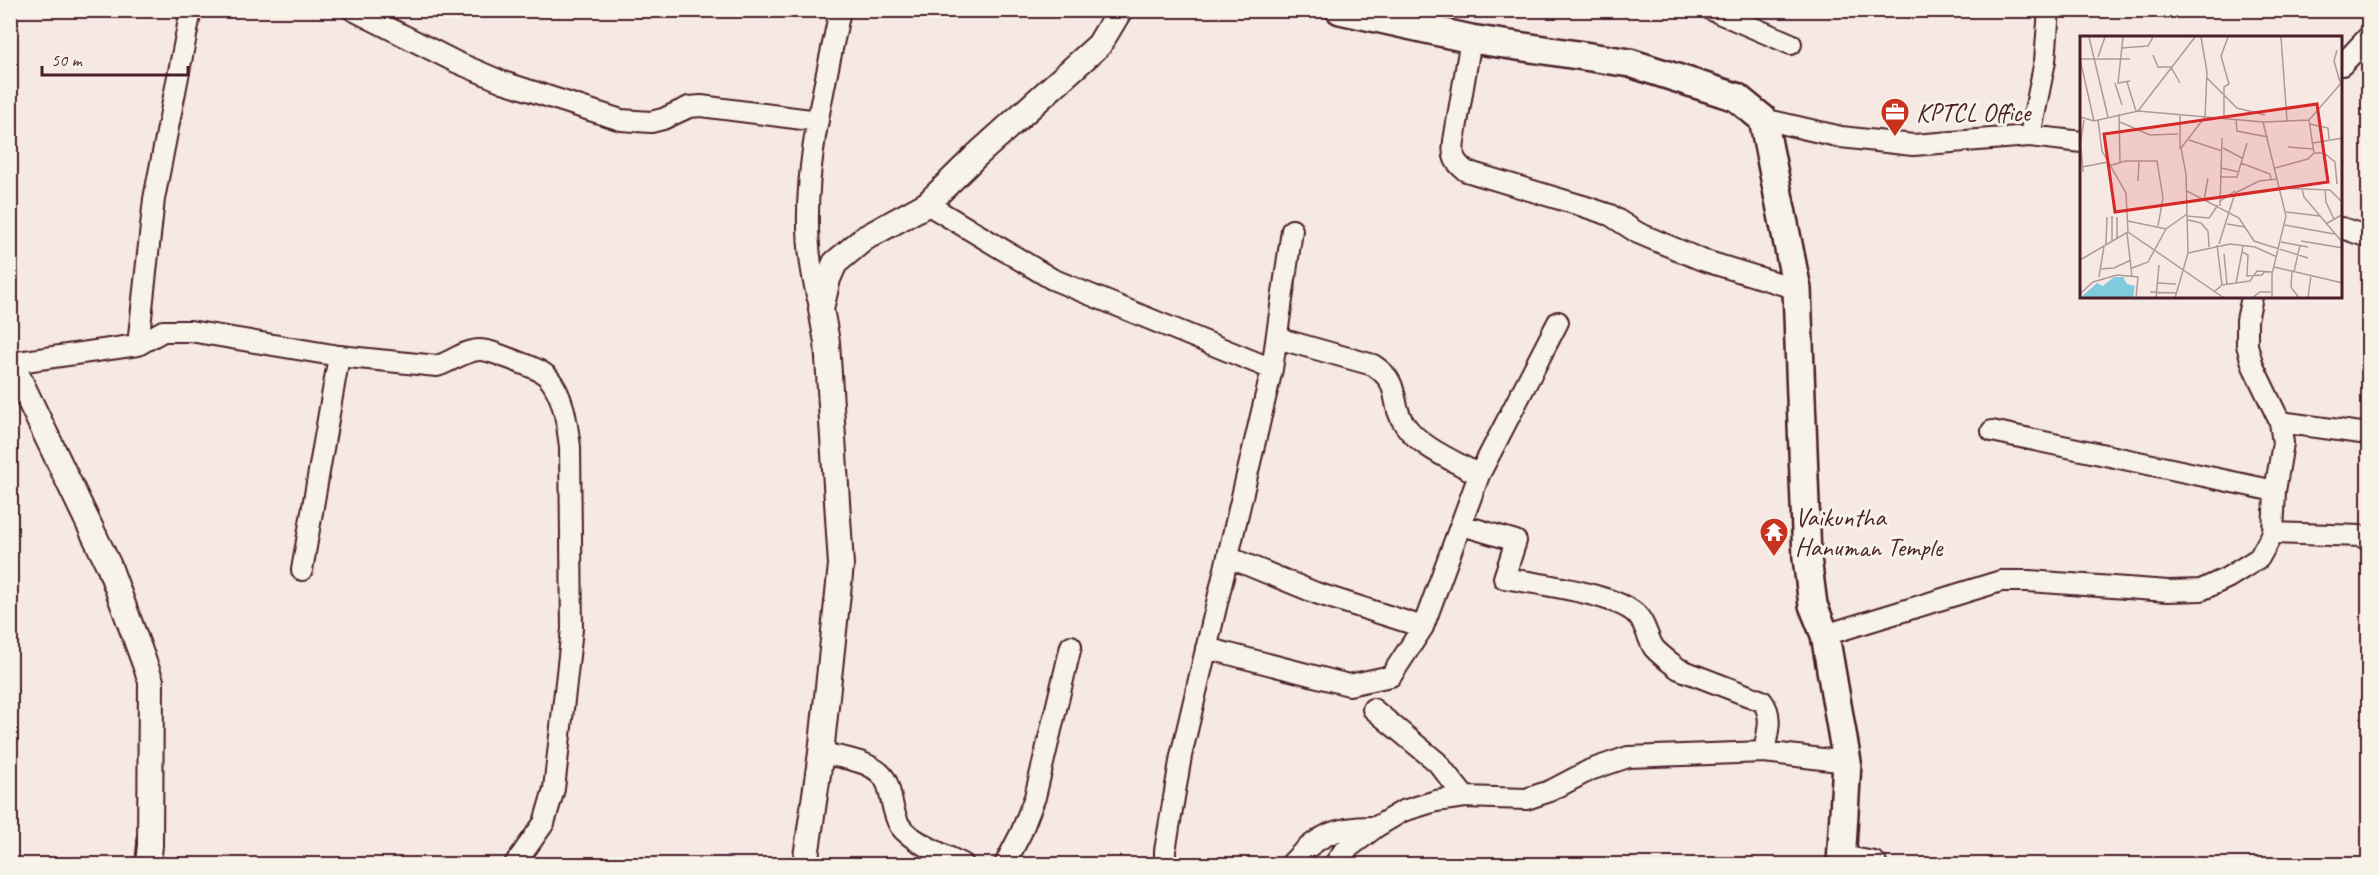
<svg xmlns="http://www.w3.org/2000/svg" width="2379" height="875" font-family="Caveat,sans-serif">
<rect width="100%" height="100%" fill="#f6e8e3"/>
<filter id="ink" filterUnits="userSpaceOnUse"><feTurbulence type="fractalNoise" baseFrequency=".0167" numOctaves="2"/><feDisplacementMap in="SourceGraphic" scale="12" xChannelSelector="R" yChannelSelector="G"/><feConvolveMatrix kernelMatrix="1 2 1 2 8 2 1 2 1" color-interpolation-filters="sRGB"/></filter>
<g filter="url(#ink)">
<g fill="none" stroke-linecap="round" stroke-linejoin="round">
<g stroke="#4a1f2b" stroke-width="24">
<path id="minor" d="M353,10L456,62L503,82L621,120L651,122L663,119L689,107L701,106L818,121
M1712,10L1791,44
M1471,39L1454,141C1452,156 1454,162 1466,171L1583,206L1610,215L1638,233L1702,260L1797,289
M2342,65L2368,37
M1763,119L1841,137L1913,145L2030,136L2082,142
M2030,136L2045,61L2049,10
M927,204L1052,279L1272,369
M2342,228L2368,237
M2252,297L2247,320V345L2253,366L2280,422L2283,443L2275,491L2273,533L2361,536L2368,540
M821,309C790,213 821,107 840,10
M1277,338L1373,365C1403,384 1389,403 1405,425C1421,448 1455,461 1479,475
M138,345L154,199L191,10
M11,363L138,345L163,331H190L339,356L437,366C451,362 465,350 480,350C490,350 501,356 511,359C522,364 539,368 548,377C564,396 567,423 570,447L572,629L554,789L544,823L515,864
M2280,422L2368,434
M1992,431L2275,491
M1462,525L1516,541L1504,578C1533,583 1618,594 1637,615C1646,624 1647,638 1654,648C1661,656 1671,663 1679,669L1762,701C1774,716 1767,734 1764,752
M1228,557L1316,593L1423,627
M302,570L339,356
M1825,635L2001,581H2029L2168,591L2201,590L2227,578L2259,558L2273,533
M1206,648L1349,685L1391,676L1423,627L1479,475L1558,322
M1373,709L1437,762L1465,797
M821,753C842,758 881,761 888,786C892,799 893,815 900,826C910,841 946,856 963,864
M1005,864L1021,833L1035,797L1071,646
M1165,864V851L1181,756L1272,369L1292,230
M1291,864C1317,835 1337,826 1376,827
M1335,864L1343,852L1376,827L1403,811L1436,801L1465,797L1526,799L1550,791L1590,770L1628,757L1764,752L1847,762"/>
</g>
<g stroke="#4a1f2b" stroke-width="28">
<path id="tertiary" d="M10,360L109,566L151,681L150,845L148,864
M1841,858L1874,864
M805,864L821,753L841,565L827,342L821,309L828,279L835,263L865,238L927,204L977,155L1099,45L1120,10"/>
</g>
<g stroke="#4a1f2b" stroke-width="32">
<path id="secondary" d="M1340,10L1471,39L1630,63L1736,97L1763,119L1797,289L1807,558L1813,605L1825,635L1847,762L1841,864"/>
</g>
<use href="#minor" stroke="#f7f3e8" stroke-width="20"/>
<use href="#tertiary" stroke="#f7f3e8" stroke-width="24"/>
<use href="#secondary" stroke="#f7f3e8" stroke-width="27"/>
</g>
</g>
<defs>
<g id="office-pin" transform="scale(1.5)"><path d="M0 17L-7.5 6A9.5 9.5 0 1 1 7.5 6Z" fill="#c8321e" stroke="#f7f3e8"/><path d="M-6-3h4V-5.5h4V-3h4V5H-6ZM-1-4.5V-3h2v-1.5ZM-6 0V1H6V0Z" fill="#fff"/></g>
<g id="temple-pin" transform="scale(1.5)"><path d="M0 17L-7.5 6A9.5 9.5 0 1 1 7.5 6Z" fill="#c8321e" stroke="#f7f3e8"/><path d="M0-6L5-2H3V0L6.5 2.5H4V6H1.5V3h-3V6H-4V2.5H-6.5L-3 0V-2H-5Z" fill="#fff"/></g>
</defs>
<g fill-rule="evenodd">
<use href="#office-pin" x="1895" y="112"/>
<use href="#temple-pin" x="1774" y="532"/>
</g>
<g text-anchor="middle" dominant-baseline="central" stroke-width="6" stroke-linejoin="round" paint-order="stroke">
<g font-size="26" fill="#4a1f2b" stroke="#f7f3e8" text-anchor="start">
<text x="1916" y="112">KPTCL Office</text>
<text x="1795" y="517">Vaikuntha<tspan x="1795" dy="30">Hanuman Temple</tspan></text>
</g>
</g>
<g transform="translate(2080 36)">
<rect width="262" height="262" fill="#f6e8e3"/>
<path d="M34,241H43L47,248L55,250L53,262H0L17,247L23,250Z" fill="#7ecbde"/>
<path fill="none" stroke="#b19899" stroke-width="1.5" d="M9,1L28,81M43,1L38,47L50,45M201,1L207,85M41,12L68,10L73,1M257,14L254,25L260,46M73,19L78,31H91L100,47M18,21L25,1M0,23L14,85M0,23H50M127,42L157,72L185,79M47,46L56,75M35,47L42,69M58,75L115,1M39,78L40,126M100,78V113M0,81L14,85L58,75L183,86L206,180L192,238V262M144,82V51L149,48L141,20L148,1M18,84L22,115L46,157L48,196L144,262M156,84L157,95L188,101M229,84L234,117H244L255,126L257,148M40,86L70,99L98,98M183,86L229,84L263,45M230,88L248,92L249,103M109,104L142,115M233,107L263,102M0,111L4,84M1,111L3,136M208,111L234,113M143,112L162,122M161,127L190,138L191,143M29,130L45,125H77L83,162L78,190M2,131L28,126M141,132L159,136M195,132L228,123L234,117M140,141H157L167,107M58,145L59,126M199,152L250,154L263,167M222,153L224,161L263,207M245,153L246,166L254,183M107,155L159,182L174,205L228,222M124,164L128,142M139,166L155,155M140,170L142,102M205,176L240,180M107,180L129,182L138,169M108,184L121,187L128,195L129,211M48,185L86,193M147,188L165,191M246,188L263,178M205,189L254,198M47,197L52,241M37,202V181M32,205V180M221,205L263,212M201,206L228,211M26,208L27,181M139,208L155,157L179,145L198,143M137,209L142,249M163,209L162,216L168,219L167,240L182,239L185,235M108,217L150,208L175,211L197,221M144,218L147,248M0,224L48,196M194,231L263,247M52,232L68,226L86,193L107,178M20,233L34,232L51,224M212,235L211,251L219,262M214,236L220,209M19,241L24,210M77,247L96,248M156,247L162,216M70,256L96,257M134,256L142,249L170,245L177,235L193,236M0,258L13,246L37,239L58,241L56,262M76,262L79,229M95,262L108,217L106,138L101,112L125,81L127,36L121,1M172,262L180,256H191M228,262L231,239"/>
<path fill="#d62828" fill-opacity="0.15" stroke="#d62828" stroke-width="3" d="M237,68L248,146L35,176L24,98Z"/>
<rect width="262" height="262" fill="none" stroke="#4a1f2b" stroke-width="3"/>
</g>
<rect width="2379" height="875" fill="none" stroke="#f7f3e8" stroke-width="36"/>
<rect x="18" y="18" width="2343" height="839" fill="none" stroke="#4a1f2b" stroke-width="2" filter="url(#ink)"/>
<path d="M42 66v9h146v-9" fill="none" stroke="#4a1f2b" stroke-width="3"/>
<text x="51" y="66" font-size="18" fill="#4a1f2b" stroke="#f7f3e8" stroke-width="4.5" paint-order="stroke">50 m</text>
</svg>
